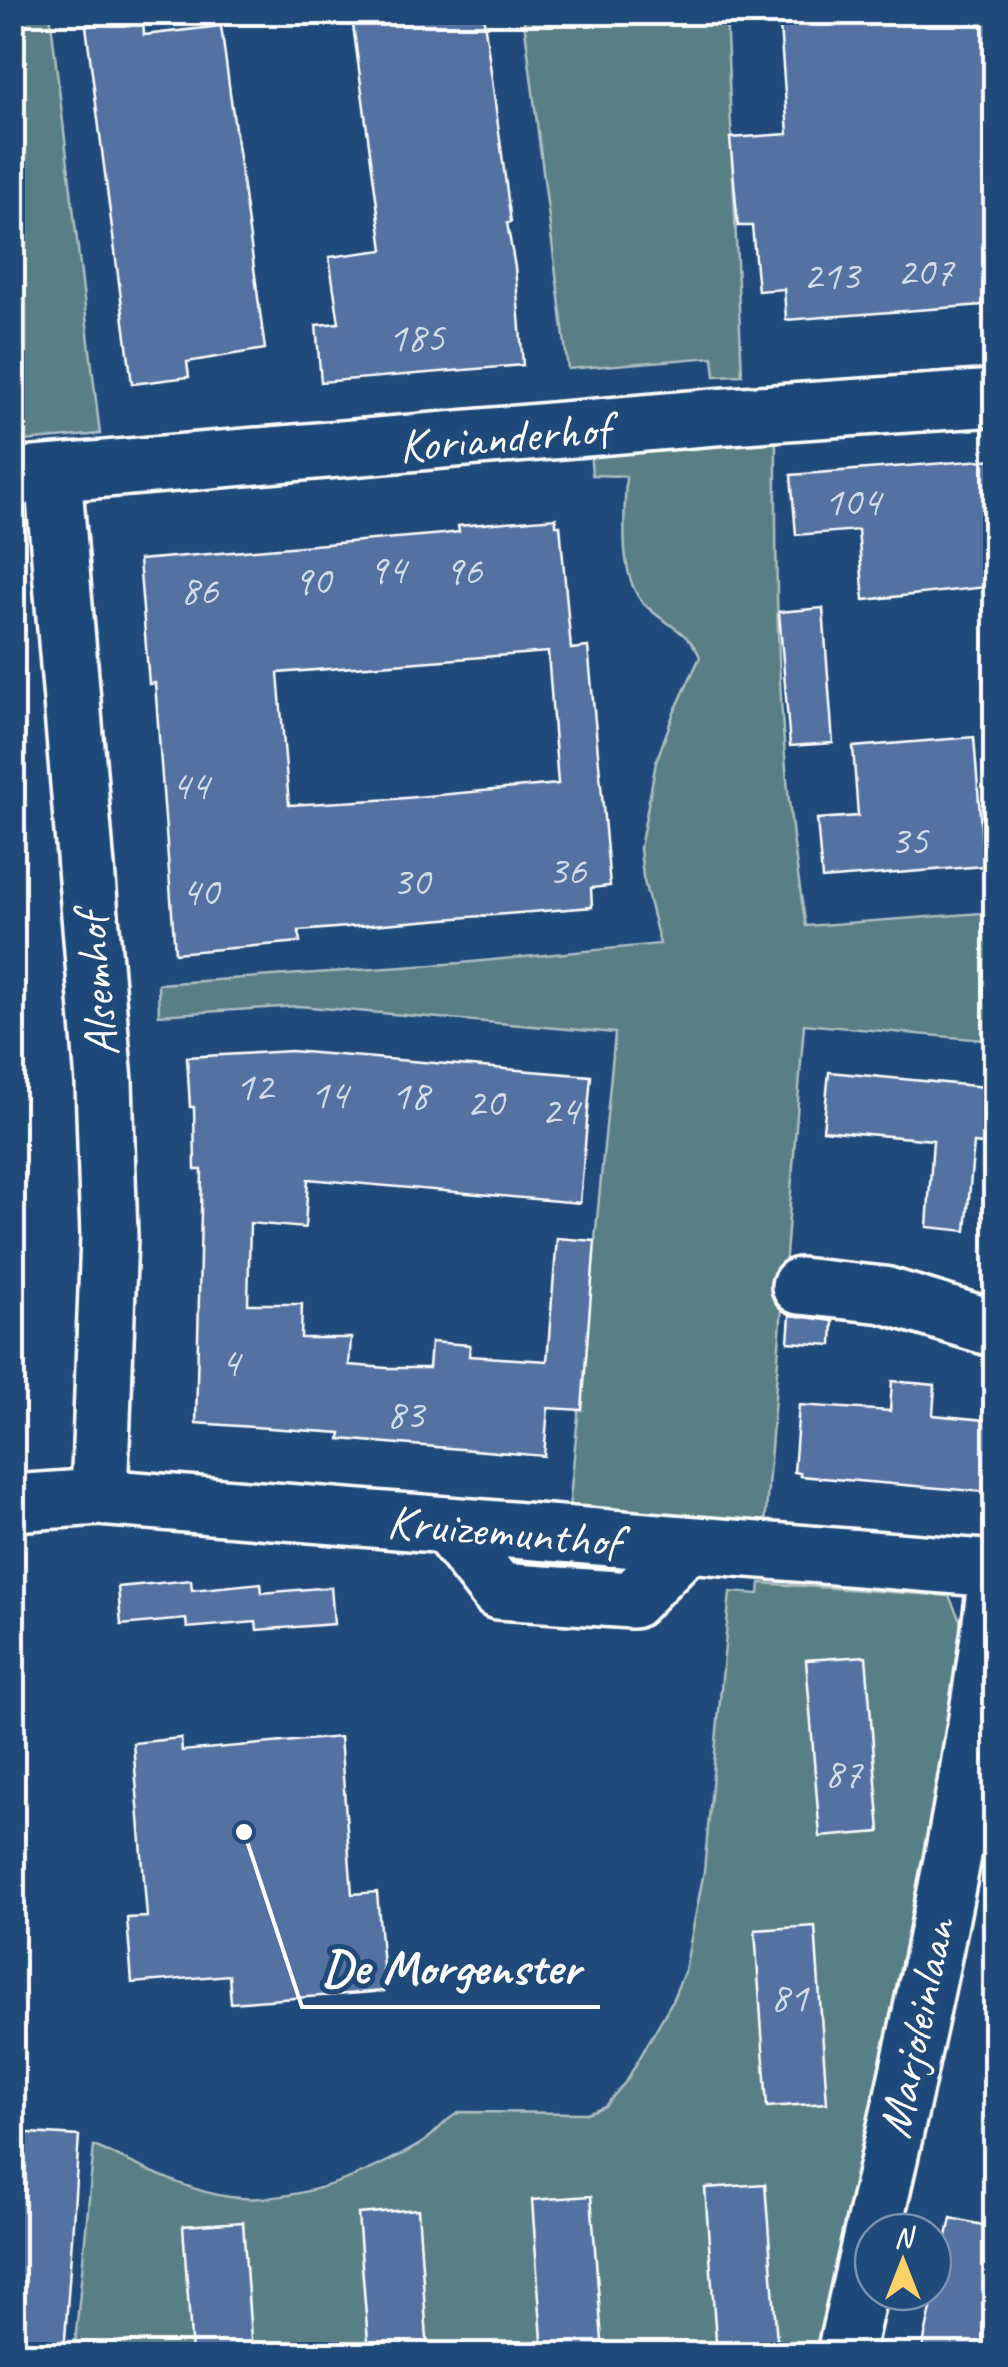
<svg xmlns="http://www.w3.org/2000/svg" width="1008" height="2367" font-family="Caveat,sans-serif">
<rect width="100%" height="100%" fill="#1f4a7a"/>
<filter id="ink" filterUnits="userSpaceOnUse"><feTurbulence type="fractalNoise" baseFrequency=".01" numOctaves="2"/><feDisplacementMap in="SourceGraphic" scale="20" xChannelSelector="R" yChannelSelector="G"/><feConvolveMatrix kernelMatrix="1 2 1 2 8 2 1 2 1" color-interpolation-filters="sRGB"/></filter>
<g filter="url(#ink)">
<path fill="#587f85" stroke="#acbfc2" stroke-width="2.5" d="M13,12L50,13L100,434L13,442Z
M523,13H726L742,375L715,376L713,357L568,369Z
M776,435C775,599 778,765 806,926L995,912V1041L804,1024L765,1526L569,1509L615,1033L298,1006L159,1015L158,984L461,963L660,944L643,877L640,848L656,762L673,715L700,657C690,632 663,623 645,605C617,577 625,513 626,476L592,475L590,450Z
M760,1583L949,1596L964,1629L961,1710L818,2354H74L94,2146C137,2164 184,2191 230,2197C283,2204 346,2183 392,2159C405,2153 421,2145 431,2136C442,2126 446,2119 460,2112L587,2113L605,2106L627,2080L671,2003L685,1970L704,1871L730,1592L759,1594Z"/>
<path fill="#5372a2" stroke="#fff" stroke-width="2.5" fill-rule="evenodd" d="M382,12H483L511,222L507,223L515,267L523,365L321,382L316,325L339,323L329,257L383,250L352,17Z
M779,12H996V304L786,320L784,289L758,291L752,226H738L730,138L788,134Z
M143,19L144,35L221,26L265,349L187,362L189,377L132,384L86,26Z
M996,459V586L864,600L858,530L796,535L791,475Z
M556,518V525H560L571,649L588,647L603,806L610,886L591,888L592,907L299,931L300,942L175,953L155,683L149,684L139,560L443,534L459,532L458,526ZM548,652L558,784L394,799L289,805L278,673Z
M823,608L833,743L790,746L779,612Z
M974,737L984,866L822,879L817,819L858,816L853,747Z
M291,1051L591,1076L580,1203L308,1179L305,1228L250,1223L248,1304H302L301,1338H351L349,1365L387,1368H429L431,1342L470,1345L469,1356L547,1361L557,1238L595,1241L582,1410L548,1408L544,1456L340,1439L341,1433L196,1423L202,1170H195L194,1107H190L187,1057Z
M829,1072L996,1088V1146L974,1143L966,1231L927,1227L933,1140L823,1130Z
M790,1315L833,1321L832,1345L788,1342Z
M892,1381L935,1385L933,1415L996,1421V1493L800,1476V1473L794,1472L799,1405L890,1411Z
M191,1580L192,1590L261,1583L262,1593L331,1587L334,1624L257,1630L256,1622L187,1628L186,1619L121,1625L118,1587Z
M866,1656L880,1832L820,1837L806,1660Z
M340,1737L352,1894L377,1892L385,1991L231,2003L229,1975L132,1983L127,1918L147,1917L133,1743L181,1738L182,1751Z
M815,1926L827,2103L767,2107L755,1930Z
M12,2132L79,2136L64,2354H12Z
M765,2184L778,2354H717L705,2188Z
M591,2196L603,2354H543L532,2200Z
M418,2209L428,2354H369L358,2214Z
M951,2218L996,2228V2354H921Z
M243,2222L252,2354H192L183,2226Z"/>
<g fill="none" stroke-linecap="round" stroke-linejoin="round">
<g stroke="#fff" stroke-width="62">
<path id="minor" d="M53,474L104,1082L109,1237L99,1497
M12,477L714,417L996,398
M800,1286L884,1295L996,1329
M12,1503L99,1497L996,1569
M447,1526L498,1591L632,1600L686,1545
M845,2354C902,2099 965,1842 996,1582"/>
</g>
<use href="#minor" stroke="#1f4a7a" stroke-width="55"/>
</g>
</g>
<g text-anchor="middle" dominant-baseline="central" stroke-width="10" stroke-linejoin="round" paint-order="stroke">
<g font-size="42" fill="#d4dce8">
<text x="925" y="271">207</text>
<text x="831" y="275">213</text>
<text x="416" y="337">185</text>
<text x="852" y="501">104</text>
<text x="387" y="569">94</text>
<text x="463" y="570">96</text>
<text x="312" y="580">90</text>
<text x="199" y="590">86</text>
<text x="190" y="785">44</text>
<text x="909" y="840">35</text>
<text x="567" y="870">36</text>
<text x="411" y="881">30</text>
<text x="200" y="891">40</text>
<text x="254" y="1086">12</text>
<text x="329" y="1094">14</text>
<text x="410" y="1095">18</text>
<text x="485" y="1102">20</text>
<text x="560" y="1110">24</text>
<text x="230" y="1362">4</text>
<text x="405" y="1414">83</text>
<text x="843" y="1773">87</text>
<text x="789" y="1997">81</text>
</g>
<g font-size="48" fill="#fff" stroke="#1f4a7a">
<text transform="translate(504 437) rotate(-5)">Korianderhof</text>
<text transform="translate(96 985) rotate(-95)">Alsemhof</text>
<text transform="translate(504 1531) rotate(5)">Kruizemunthof</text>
<text transform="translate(916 2028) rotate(-78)">Marjoleinlaan</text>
</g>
</g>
<path fill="none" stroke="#fff" stroke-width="4" d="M244 1832L302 2007H600"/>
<circle fill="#fff" stroke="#1f4a7a" stroke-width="4" cx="244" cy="1832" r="10"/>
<g font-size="50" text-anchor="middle" font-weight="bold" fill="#fff" stroke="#1f4a7a" stroke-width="10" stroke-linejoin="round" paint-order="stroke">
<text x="451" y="1984">De Morgenster</text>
</g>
<rect width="1008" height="2367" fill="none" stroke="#1f4a7a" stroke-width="50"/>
<rect x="25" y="25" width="958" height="2317" fill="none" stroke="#fff" stroke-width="4" filter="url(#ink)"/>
<g transform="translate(903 2262)"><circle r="48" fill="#1f4a7a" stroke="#7992af" stroke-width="2.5"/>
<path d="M0-8L18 38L0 25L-18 38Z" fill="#ffd166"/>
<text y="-15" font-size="28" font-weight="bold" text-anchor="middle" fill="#ffffff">N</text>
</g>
</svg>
